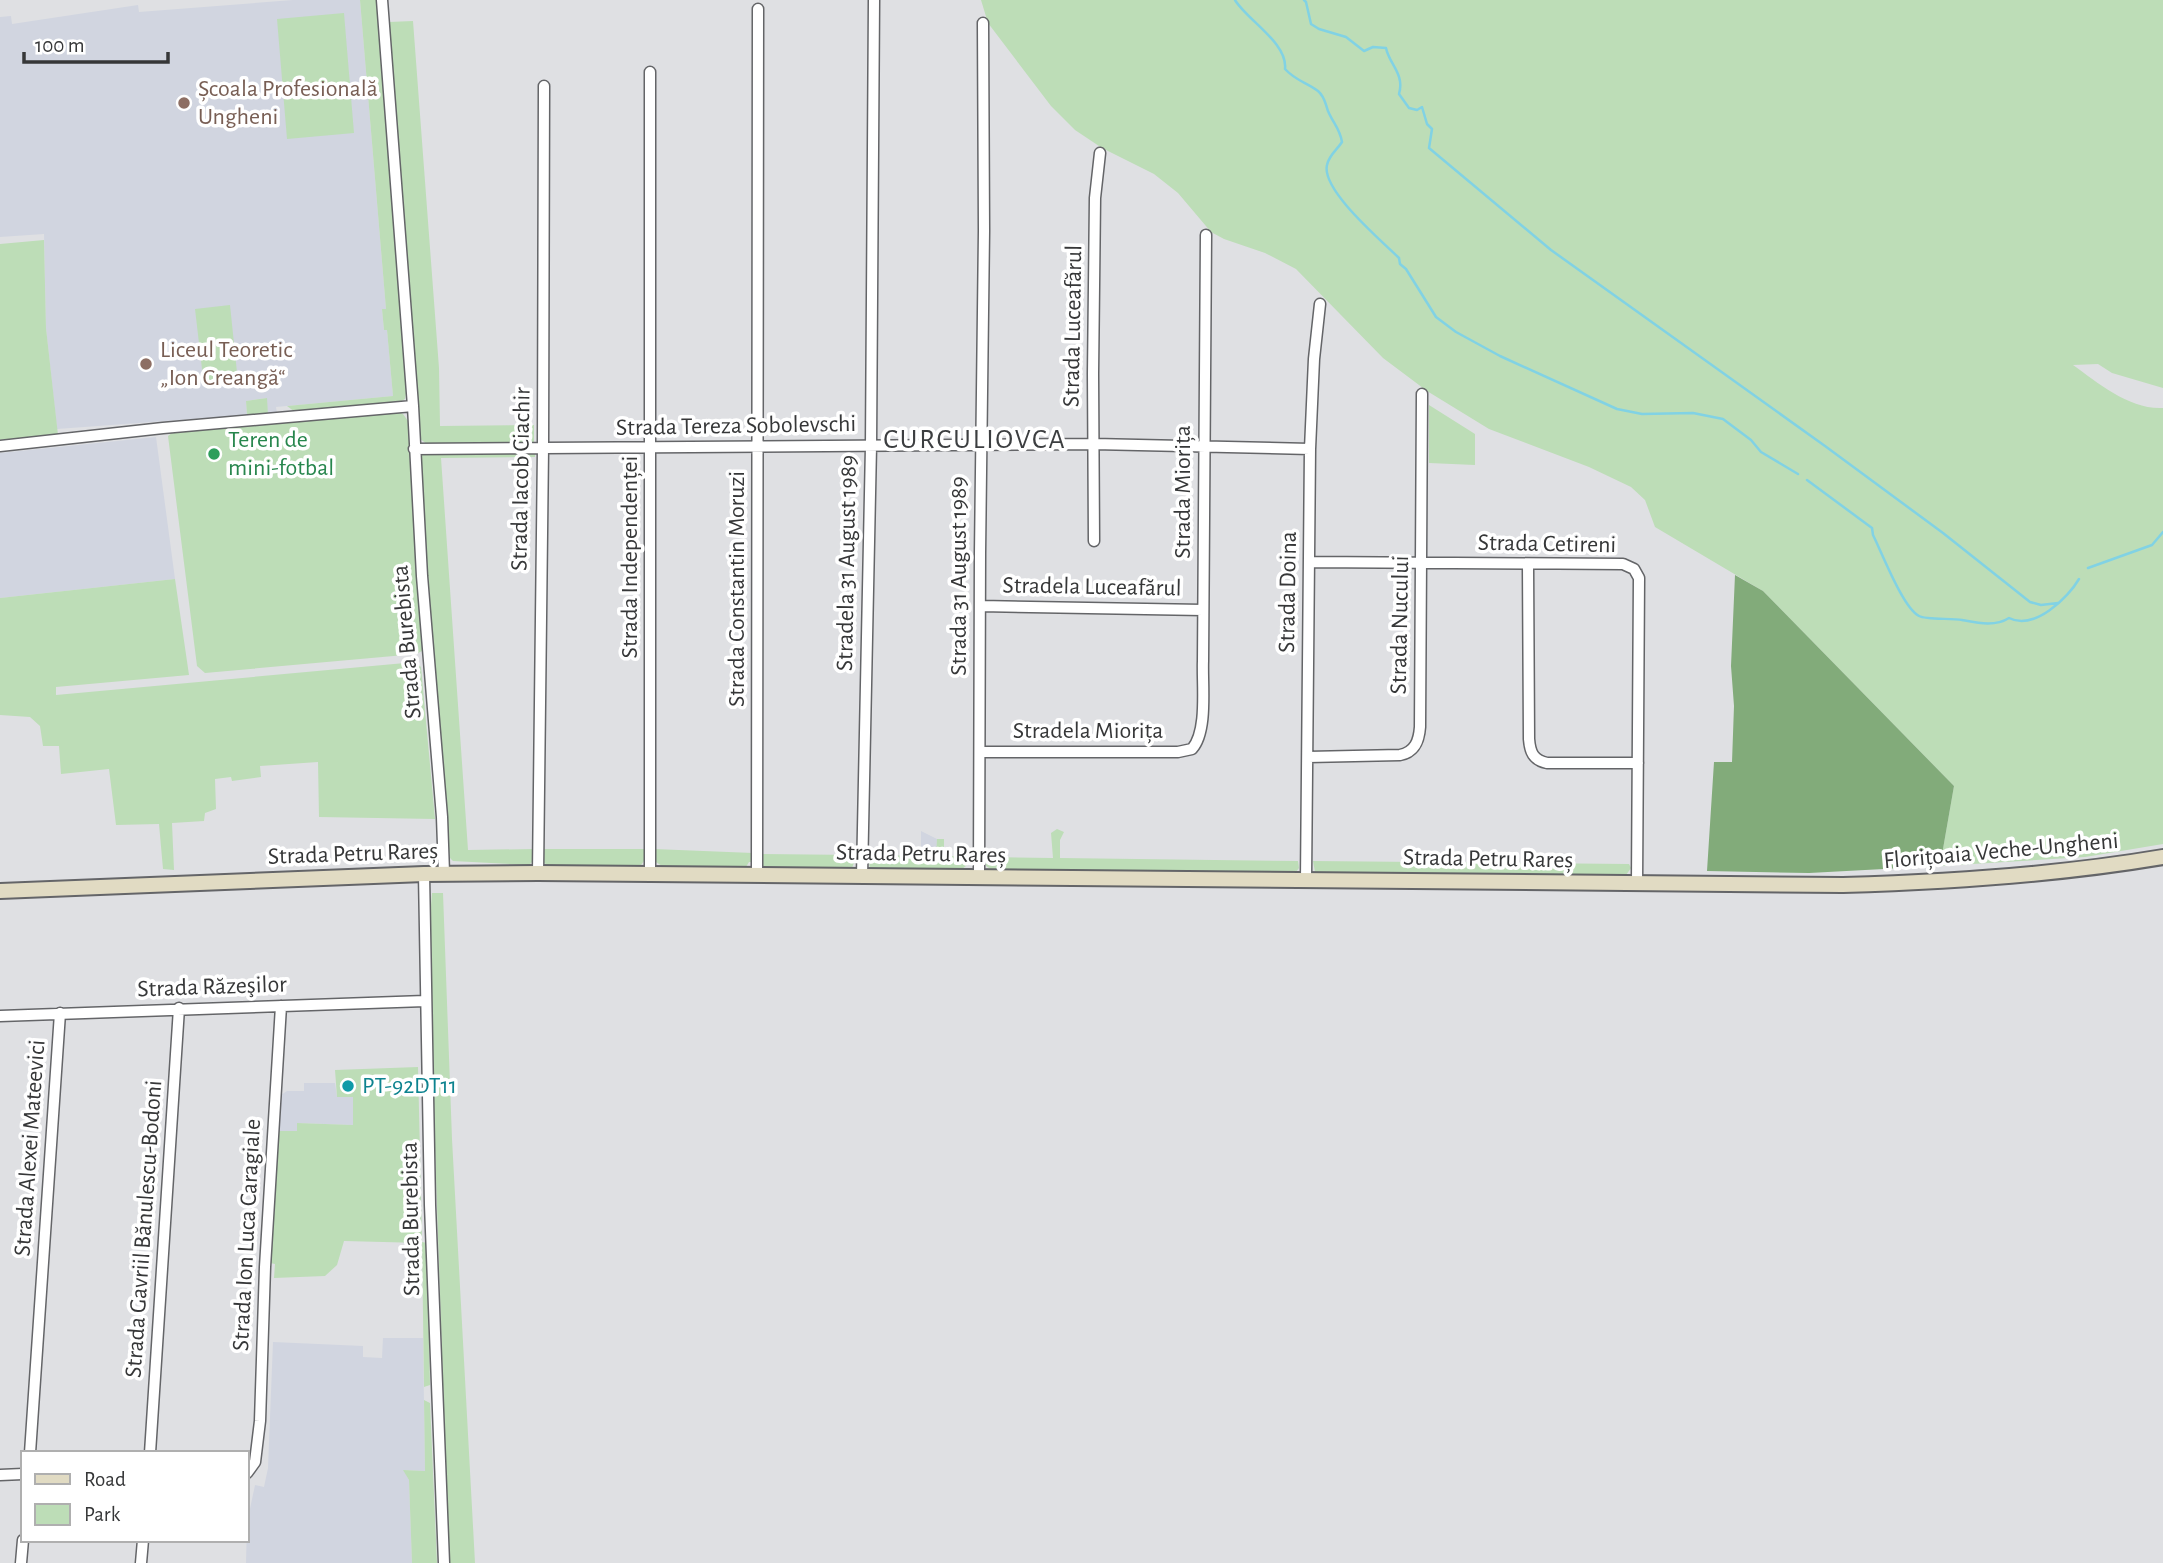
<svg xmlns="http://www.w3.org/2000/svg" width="2163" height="1563" font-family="'Alegreya Sans',sans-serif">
<rect width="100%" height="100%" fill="#dfe0e3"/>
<path fill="#d1d5e0" d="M293,0H360L386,309H382L384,330H387L393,396L276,407L277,413L268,414L266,398L246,401L247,415L57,429L46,328L44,234L0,237V17L11,16L12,24L138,5L139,12Z
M156,437L175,579L0,598V453Z
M921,831L937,839L936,869H921Z
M304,1083H335L337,1097H353V1125L298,1123L297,1131H279L281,1095L287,1091H304Z
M383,1338H423L425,1471L404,1470L409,1480L412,1563H246L247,1523L255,1485L264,1487L268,1468L273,1342L363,1346V1357L382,1358Z"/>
<path fill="#bdddb7" d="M360,0H377L407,388L405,399L396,404L295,412L287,406L393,396L387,330H384L382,309H386Z
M981,0H2163V388L2112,373L2098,364L2073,365C2098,383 2130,410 2163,408V844L2085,857L1940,866L1954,786L1763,591L1655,527L1645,500L1631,487L1589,467L1489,429L1427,391L1383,358L1296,269L1265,253L1224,239L1211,232L1178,193L1154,174L1102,148L1075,130L1051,106L988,23Z
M344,13L354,133L287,139L277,19Z
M413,21L439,368L440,426L534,425V442L428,445L419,438L389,22Z
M44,240L46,328L58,435L0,440V244Z
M230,305L238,382L204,386L195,309Z
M267,398L268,414L247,415L246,401Z
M1429,405L1475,434V465L1429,463Z
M398,412L403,414L408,421L424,650L416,654L205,673L197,666L168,436L174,431Z
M535,452V457L441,458L468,850L535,849V859L529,865L453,861L450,858L449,850L419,458L423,453Z
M175,579L189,675L56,687V695L416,662L421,667L435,819L319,817L318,762L260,766L261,777L232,781L231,777L215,779L216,809L205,813L204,821L172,823L174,870L163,869L159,824L116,825L109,769L61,774L59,746H43L40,726L30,717L0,715V598Z
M1057,829L1064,832L1060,840V858L1298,861L1299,868L1296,872L992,870L986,866V857L1053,858L1051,833Z
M937,839H944V856H972L970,863L962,869H870L868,855L936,856Z
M541,849H648L647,860L644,861L641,865H548L544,863Z
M654,849L753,853V862H749L746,867L662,866L653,860Z
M759,854L857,855L852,868L765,867L762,866Z
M1313,861L1629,864L1631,868L1626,875L1315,872Z
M432,893H443L452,1139L475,1563H449L428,939Z
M418,1067L422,1242L427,1243L430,1385L424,1387L422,1243L344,1241L337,1265L325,1276L274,1278L275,1264L270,1263L279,1131H297V1123L353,1125V1097H337L335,1070Z
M424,1400L430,1403L437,1563H412L409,1480L403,1470L425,1471Z"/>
<path fill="#82ab7a" d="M1735,575L1763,591L1954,786L1940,866L1809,873L1707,871L1714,762H1732L1734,706L1731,666Z"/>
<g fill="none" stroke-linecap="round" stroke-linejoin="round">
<path stroke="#81d2e4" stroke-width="2.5" d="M1235,0C1247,20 1288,43 1285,69C1296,81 1306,82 1318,91C1325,97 1325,103 1328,111C1333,123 1340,129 1342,142C1337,150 1329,155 1327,165C1321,190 1382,241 1399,258L1400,264L1406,269L1436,317L1456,332L1500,356L1617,409L1642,414L1693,413L1723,419L1751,440L1761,452L1798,474
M1304,0L1306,2L1311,24L1319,29L1346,37L1364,51L1373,47L1386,48C1389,64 1405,74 1399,94L1409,108L1417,110L1422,107L1427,124L1432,129L1429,148L1551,250L1825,446L1943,533L2030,602L2041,605L2058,603
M1807,480L1872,528L1873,535C1882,553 1903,608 1919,616C1926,620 1952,618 1962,620C1978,623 1995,627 2009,618C2034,631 2068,598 2079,579
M2088,568L2152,545L2163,532"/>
<g stroke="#646568" stroke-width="13">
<path id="street" d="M382,0L413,406L422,576L442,817L444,873
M650,72V873
M0,446L163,428L413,406
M414,449L1094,444L1310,449
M1094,541L1093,374L1095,198L1100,153
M1310,562L1623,564L1634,569L1639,578L1637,883
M1528,565L1529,739C1530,752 1533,760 1547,763H1638
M981,606L1203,610
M980,752H1178L1192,749C1208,731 1202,685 1203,661L1206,235
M1308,757L1400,755C1415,752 1419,741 1420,727L1422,394
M538,873L543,448L544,86
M424,874L430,1205L444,1563
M757,875L758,9
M862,876L871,446L874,0
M979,877L980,553L984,231L983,23
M1306,880L1310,449L1314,359L1320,304
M0,1016L425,1001
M30,1453L60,1013
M150,1453L179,1008
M247,1473L255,1462L260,1421L265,1267L281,1006
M0,1475L23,1474
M21,1563L23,1540
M141,1563L143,1540"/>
</g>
<g stroke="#646568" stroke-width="18">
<path id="secondary" d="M0,891L424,874L538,873L1843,885C1950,882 2057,875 2163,857"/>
</g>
<use href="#street" stroke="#fff" stroke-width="10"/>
<use href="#secondary" stroke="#e1dbc3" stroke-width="14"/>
</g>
<g fill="#8d6e63" stroke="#fff" stroke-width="2.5">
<circle cx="184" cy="103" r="7"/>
<circle cx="146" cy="364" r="7"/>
</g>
<circle fill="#2e9e5b" stroke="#fff" stroke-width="2.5" cx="214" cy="454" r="7"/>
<circle fill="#0f9aa8" stroke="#fff" stroke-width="2.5" cx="348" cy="1086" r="7"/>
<g text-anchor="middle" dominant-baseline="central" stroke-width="7" stroke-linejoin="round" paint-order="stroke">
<g font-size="24" fill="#785e54" stroke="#fff" text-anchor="start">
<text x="198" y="89">Școala Profesională<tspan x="198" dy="28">Ungheni</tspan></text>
<text x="160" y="350">Liceul Teoretic<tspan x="160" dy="28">„Ion Creangă“</tspan></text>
</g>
<g font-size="24" fill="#363738" stroke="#fff">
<text transform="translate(1073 326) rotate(-89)">Strada Luceafărul</text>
<text transform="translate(736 426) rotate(-1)">Strada Tereza Sobolevschi</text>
<text transform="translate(521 479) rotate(-89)">Strada Iacob Ciachir</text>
<text transform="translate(1183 492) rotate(-90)">Strada Miorița</text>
<text transform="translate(1547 544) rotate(1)">Strada Cetireni</text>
<text transform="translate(630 557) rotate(-90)">Strada Independenței</text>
<text transform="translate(847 563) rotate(-89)">Stradela 31 August 1989</text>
<text transform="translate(959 576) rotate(-90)">Strada 31 August 1989</text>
<text transform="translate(1092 587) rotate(1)">Stradela Luceafărul</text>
<text transform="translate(737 589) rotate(-90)">Strada Constantin Moruzi</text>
<text transform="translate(1288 592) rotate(-89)">Strada Doina</text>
<text transform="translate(1400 625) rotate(-89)">Strada Nucului</text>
<text transform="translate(407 642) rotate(-95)">Strada Burebista</text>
<text x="1088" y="731">Stradela Miorița</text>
<text transform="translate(2001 851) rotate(-5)">Florițoaia Veche-Ungheni</text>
<text transform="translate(353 854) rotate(-2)">Strada Petru Rareș</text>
<text transform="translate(921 854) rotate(1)">Strada Petru Rareș</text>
<text transform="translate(1488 859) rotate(1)">Strada Petru Rareș</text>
<text transform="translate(212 987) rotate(-2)">Strada Răzeşilor</text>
<text transform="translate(30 1148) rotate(-86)">Strada Alexei Mateevici</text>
<text transform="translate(411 1219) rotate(-91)">Strada Burebista</text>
<text transform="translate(144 1229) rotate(-86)">Strada Gavriil Bănulescu-Bodoni</text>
<text transform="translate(247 1235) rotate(-87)">Strada Ion Luca Caragiale</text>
</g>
<g font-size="24" fill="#27864d" stroke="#fff" text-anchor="start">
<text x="228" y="440">Teren de<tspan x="228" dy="28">mini-fotbal</tspan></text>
</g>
<g font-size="24" fill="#0d838f" stroke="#fff" text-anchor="start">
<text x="362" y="1086">PT-92DT11</text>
</g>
<g font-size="28" letter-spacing="2" fill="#3c3e40" stroke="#fff">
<text x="975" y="440">CURCULIOVCA</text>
</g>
</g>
<rect x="21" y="1451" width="228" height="91" fill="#ffffff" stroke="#afafaf" stroke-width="2"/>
<rect x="35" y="1474" width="35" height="10" fill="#e1dbc3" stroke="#afafaf" stroke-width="2"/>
<text x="84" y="1486" font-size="21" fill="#363738">Road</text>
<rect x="35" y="1504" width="35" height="21" fill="#bdddb7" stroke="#afafaf" stroke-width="2"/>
<text x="84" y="1521" font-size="21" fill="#363738">Park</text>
<path d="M24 52v10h144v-10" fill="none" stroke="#363738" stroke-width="3.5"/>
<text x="35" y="52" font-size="21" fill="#363738" stroke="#ffffff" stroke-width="5" paint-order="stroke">100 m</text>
</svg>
